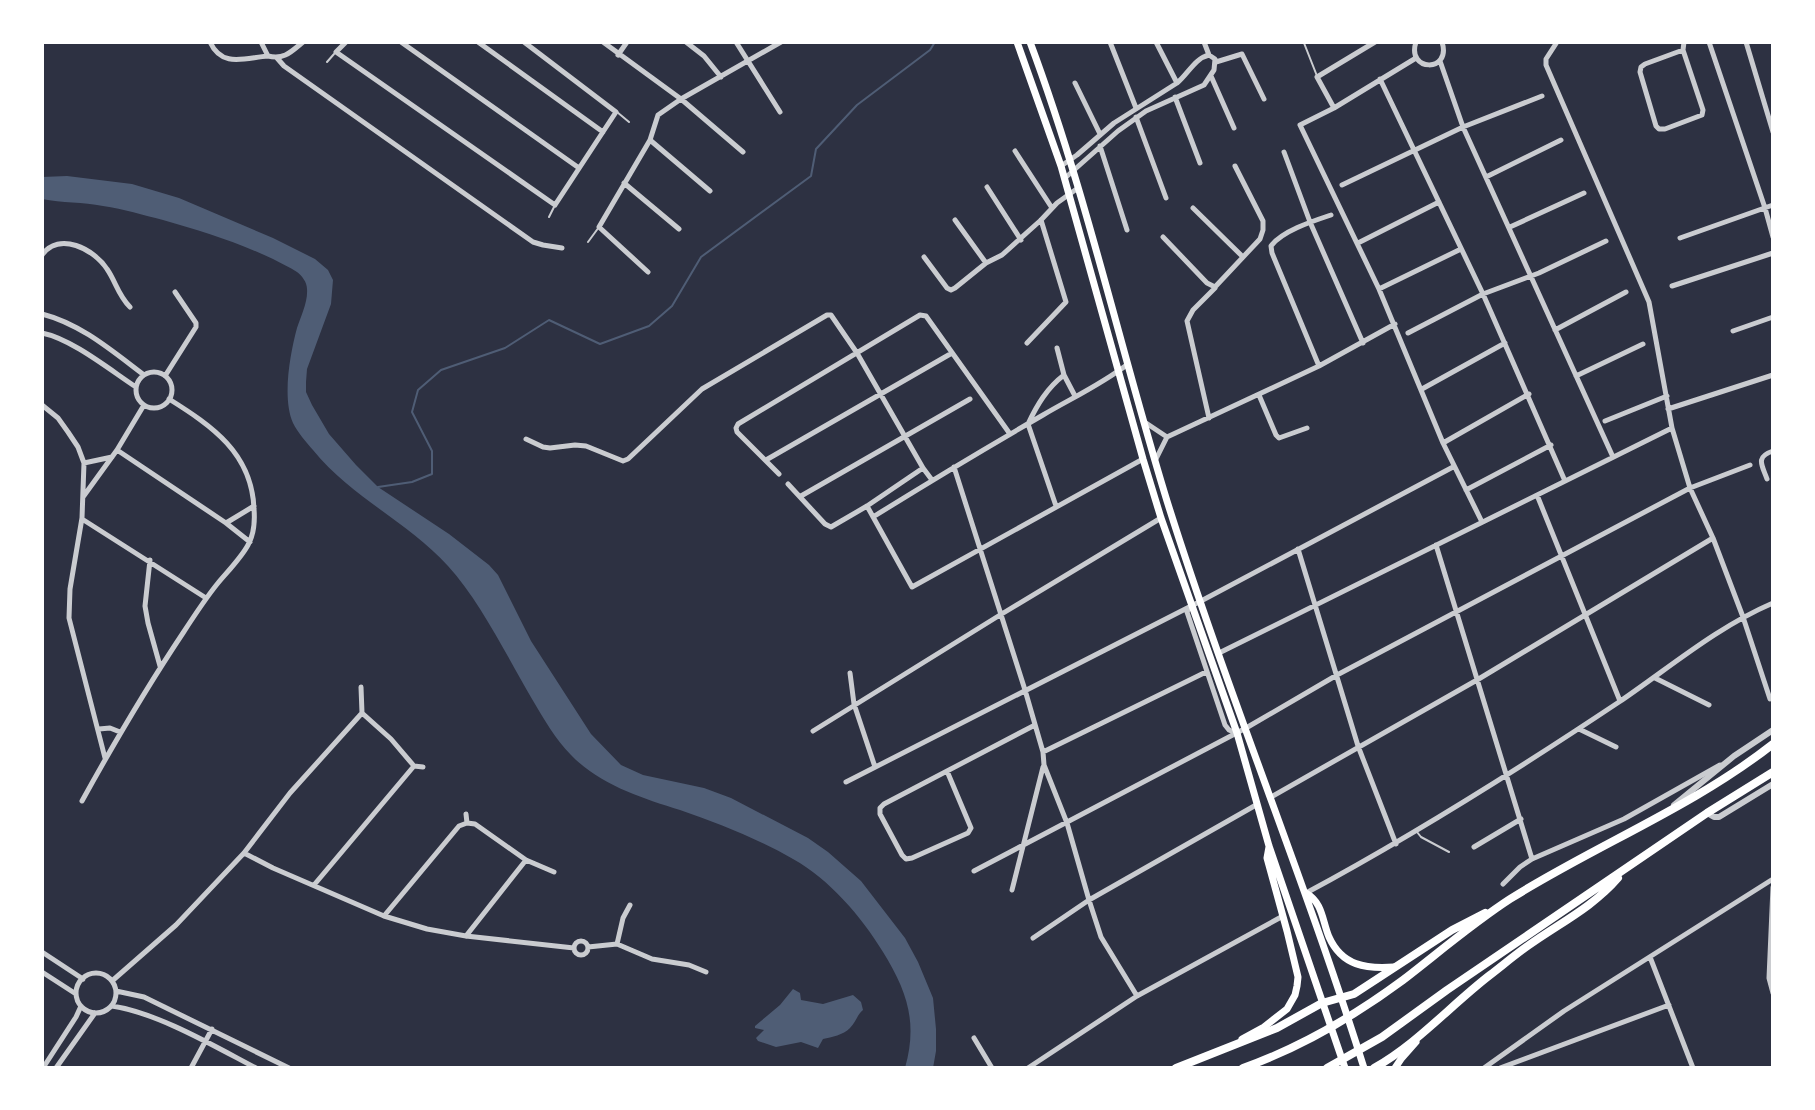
<svg xmlns="http://www.w3.org/2000/svg" width="1815" height="1110" font-family="Montserrat,sans-serif">
<rect width="100%" height="100%" fill="#2d3142"/>
<path fill="#4f5d75" d="M67,176L132,184L179,198L273,238L315,259L328,270L333,280L331,304L307,369L306,382V392L312,405L329,434L356,465L378,487L449,534L489,565L498,575L531,641L591,734L621,765L643,775L704,788L731,798L808,838L828,852L861,881L905,938L918,962L933,998L936,1029V1051L933,1068H905C918,1022 907,991 883,952C861,916 830,880 793,859C758,839 718,823 680,810C642,798 600,785 571,755C555,739 544,719 532,699C508,658 480,601 448,566C408,522 351,497 313,450C306,442 298,433 293,423C282,398 290,354 297,328C301,316 308,302 307,289C307,282 302,276 297,272C290,267 280,263 273,259C237,242 201,231 163,220C143,215 124,209 103,206C83,202 62,203 42,199V177Z
M793,989L800,993L801,1000L823,1004L853,995L861,1002L863,1010C857,1015 856,1022 850,1028C843,1035 832,1037 823,1039L818,1048L801,1042L776,1047L758,1041L756,1038L764,1030L755,1028V1026L780,1005Z"/>
<g fill="none" stroke-linecap="round" stroke-linejoin="round">
<path stroke="#4f5d75" stroke-width="2" d="M378,487L412,482L432,474V451L412,412L418,390L441,370L505,348L549,320L600,344L649,326L672,306L701,257L811,176L816,149L857,105L930,50L935,42"/>
<path stroke="#caccd0" stroke-width="2" d="M1304,43L1317,76
M327,62L334,54
M617,112L629,122
M549,217L554,207
M588,242L599,227
M1417,832L1421,837L1449,852"/>
<path stroke="#caccd0" stroke-width="5" d="M210,42C222,68 244,58 268,56
M261,42L268,56C284,60 291,52 303,42
M346,42L336,52L555,205L616,112L524,42
M401,42L579,168
M478,42L603,132
M603,42L681,99L743,152
M686,42L704,56L721,77
M736,42L780,112
M1110,42L1136,108
M1156,42L1177,83
M1204,42L1209,55
M1416,42C1406,72 1452,73 1442,42
M1557,42L1546,59V65L1649,302L1672,428L1690,488L1713,538L1743,617L1770,699
M1709,42L1765,208L1773,237
M1746,42L1773,132
M1683,50L1645,64L1641,67L1640,72L1656,126L1659,129H1665L1702,115L1703,110L1683,50L1684,42
M618,55L627,42
M277,58L284,66L533,242L543,245L562,248
M1416,58L1334,108L1300,125L1379,289L1443,443L1482,522
M1440,61L1463,127L1613,457
M1216,62L1242,54L1264,99
M1211,76L1234,128
M1380,79L1483,294L1565,481
M1075,83L1100,134
M1175,97L1200,163
M1334,108L1317,77L1375,42
M1136,117L1166,198
M650,140L710,191
M1100,146L1127,230
M1015,151L1052,208
M1284,152L1310,222L1363,343
M1061,166L1077,155L1114,123L1177,83C1188,74 1195,58 1209,55L1215,59L1214,70L1204,85L1146,111L1118,131L1065,178
M1486,177L1561,140
M624,183L679,229
M1342,185L1463,127L1542,96
M987,187L1021,240
M1193,208L1242,256
M955,220L986,263
M1510,227L1584,193
M1163,237L1207,283L1215,287L1260,239L1263,230V221L1235,166
M1680,238L1773,205
M1358,243L1439,202
M42,255C59,231 94,249 107,269C116,282 118,295 130,307
M924,257L947,288L951,290L955,288L986,263L1002,255L1041,220L1057,203L1078,188
M648,272L599,227L650,140L658,115L681,99L781,42
M1672,286L1773,253
M1379,289L1461,249
M42,314C81,324 112,351 144,375
M1555,330L1626,292
M1733,331L1773,317
M42,333C72,339 110,370 136,387
M1408,333L1483,294L1539,273L1606,241
M1027,343L1066,302L1041,220
M1057,348L1064,375L1075,396
M1319,366L1272,253L1271,246C1282,231 1313,221 1331,215
M136 390a18 18 0 1 1 36 0a18 18 0 1 1-36 0Z
M165,376L196,327V323L175,292
M1576,376L1643,344
M1422,389L1505,343
M1259,395L1276,435L1279,438L1307,428
M42,405L58,418L68,432L78,447L84,463L82,518L70,589L69,618L105,758
M1668,409L1773,375
M1209,418L1187,321L1193,310L1215,288
M1605,421L1667,396
M1146,423L1167,437L1156,459
M1167,437L1319,366L1395,324
M526,439L543,447L550,448L575,445L586,446L623,461L628,459L702,389L827,315H831L857,353L923,468L932,480
M1443,443L1529,394
M117,450L226,523L250,542
M766,460L952,353
M84,463L112,457
M954,467L1025,690L1043,752L1044,765L1067,823L1089,900L1101,937L1137,996
M779,474L737,432L736,428L738,424L920,315L926,316L1010,434
M1767,479C1762,465 1755,457 1773,451
M788,484L825,524L831,527L867,506L923,468
M1466,490L1551,445
M1537,495L1620,701
M801,496L970,399
M83,497L117,450L144,405
M867,506L912,587L1143,459
M1056,506L1028,424C1037,405 1047,388 1064,375
M873,517C929,482 986,448 1043,415C1072,398 1102,384 1128,364
M82,519L206,598
M226,523L254,506
M1436,545L1532,859
M1298,549L1358,746L1396,844
M150,560L145,606L148,623L160,666
M1189,608L1187,612L1225,725L1229,730L1236,733
M1219,653L1672,428
M850,673L854,704L875,767
M1655,678L1709,705
M361,687L362,713
M362,713L391,739L414,766
M99,729L110,728L120,732
M1579,729L1616,747
M813,731L1000,615L1161,518
M1043,752L1206,672
M414,766L423,767
M947,771L971,828L968,833L912,858L906,859L902,855L880,814V808L884,804L1035,725
M846,782L1201,601L1453,467
M1271,797L1477,680L1713,538
M82,801C114,743 147,687 183,633C194,616 205,599 218,583C228,571 241,558 248,545C254,534 255,521 254,509C252,453 212,426 169,399
M466,814L467,823
M1474,847L1521,819
M244,853L273,868L384,916L427,929L466,936L574,948
M974,871L1246,728L1337,675L1690,488L1750,465
M1503,884L1520,867L1532,859L1624,819L1720,765
M314,885L414,766
M1773,887L1769,978L1773,993
M1012,890L1043,767
M1306,893C1414,835 1517,770 1619,702C1669,668 1717,627 1773,603
M384,916L459,826L467,823L475,824L526,860L554,872
M466,936L526,860
M1033,938L1089,900L1256,805
M574 948a7 7 0 1 1 14 0a7 7 0 1 1-14 0Z
M617,944L623,918L630,905
M588,947L617,944L652,959L689,965L706,972
M42,952L83,979
M1650,957L1693,1068
M42,972L76,994
M76 993a20 20 0 1 1 40 0a20 20 0 1 1-40 0Z
M112,981L176,925L244,853L290,793L362,713
M116,991L144,997L289,1068
M112,1006C158,1013 214,1046 256,1068
M974,1038L992,1068
M43,1068L76,1017L81,1006
M56,1068L95,1013
M191,1068L212,1029
M1028,1068L1137,996L1283,916
M1484,1068L1564,1011L1773,879
M1500,1068L1669,1005"/>
<path stroke="#caccd0" stroke-width="6" d="M1674,805L1734,756L1773,730
M1707,813L1714,817H1719L1773,784"/>
<path stroke="#fff" stroke-width="7" d="M1017,42L1061,166L1143,459L1161,518L1237,733L1269,846L1345,1068
M1030,42C1086,192 1120,348 1167,501C1227,692 1304,877 1364,1068
M1306,893C1323,903 1322,920 1329,937C1342,966 1366,969 1394,967
M1242,1039L1264,1027L1287,1009L1295,995L1297,986L1298,977L1287,931L1267,858L1269,847
M1395,1068L1401,1059L1416,1042"/>
<path stroke="#fff" stroke-width="8" d="M1176,1068L1277,1028L1322,1003L1354,994L1452,930L1485,913
M1243,1068C1302,1047 1353,1017 1403,980C1438,953 1473,923 1510,899C1596,845 1693,807 1773,744
M1327,1068L1382,1037L1447,990L1707,813L1773,772
M1374,1068C1417,1044 1451,1005 1490,975C1503,965 1516,954 1529,945C1560,923 1593,907 1618,878"/>
</g>
<rect width="1815" height="1110" fill="none" stroke="#ffffff" stroke-width="88"/>
</svg>
